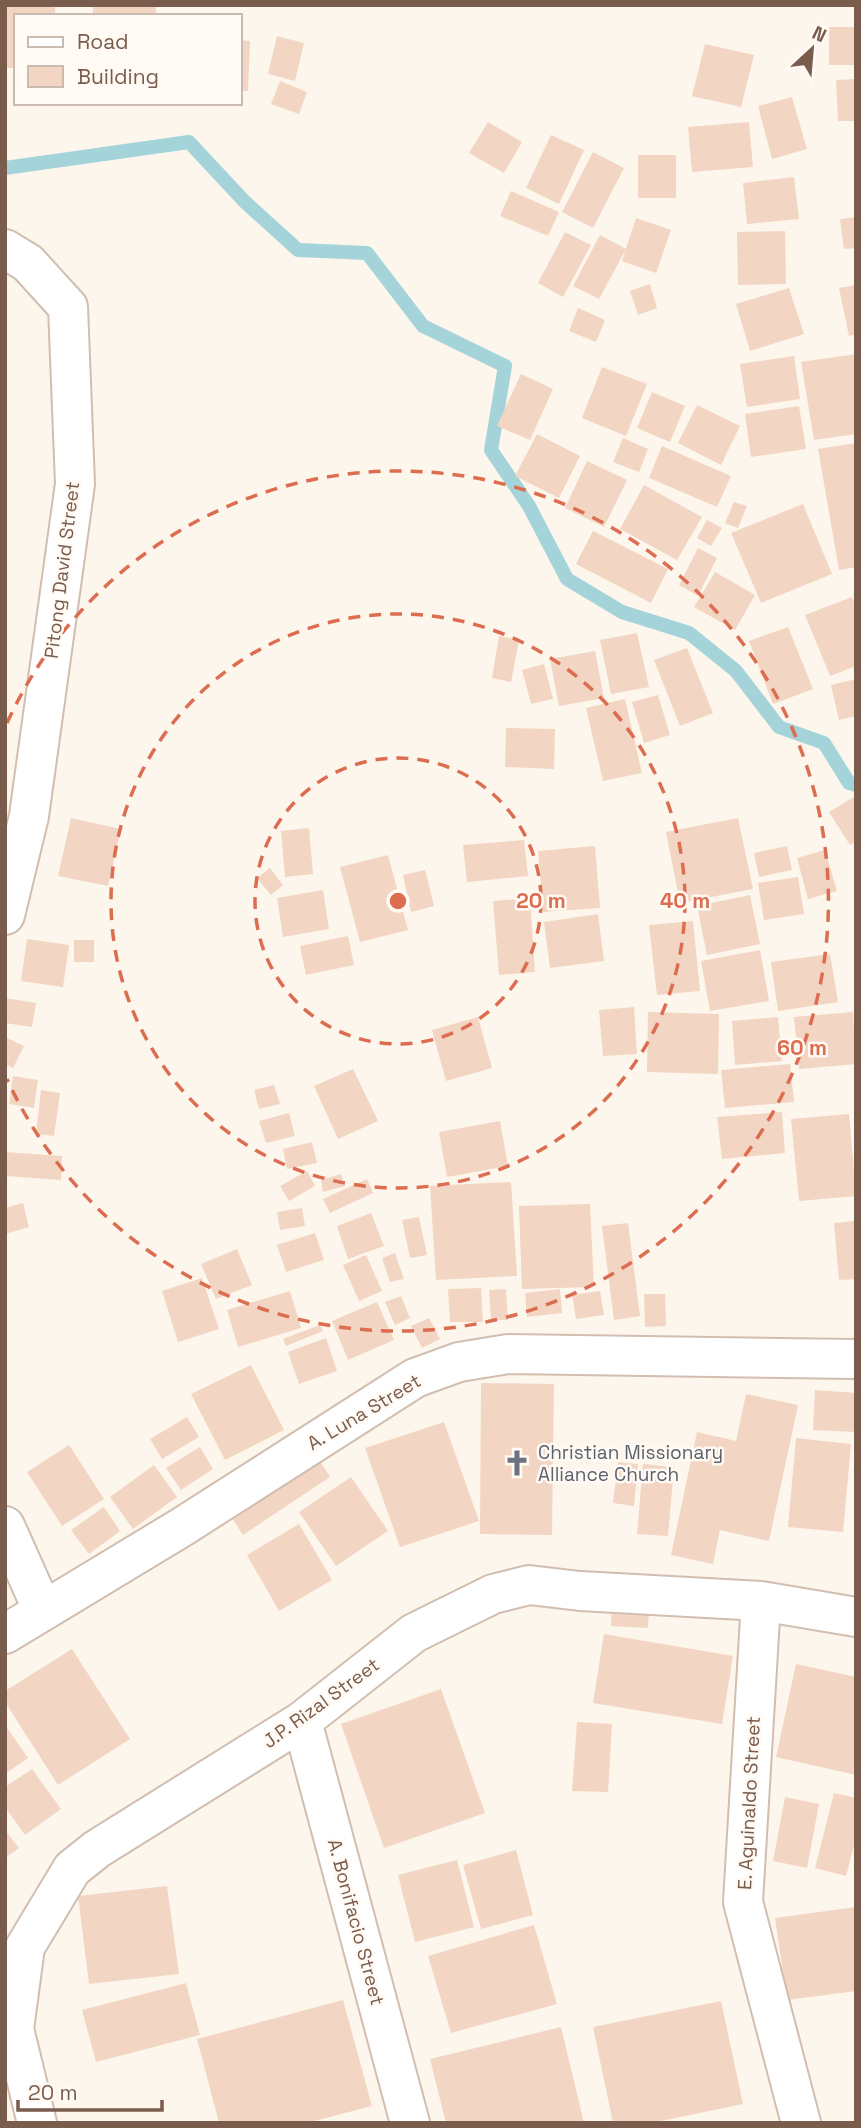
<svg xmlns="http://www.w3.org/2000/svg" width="861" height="2128" font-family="'Space Grotesk',sans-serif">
<rect width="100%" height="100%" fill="#fdf6ec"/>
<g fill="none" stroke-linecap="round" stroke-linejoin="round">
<path stroke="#a5d3da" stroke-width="14" d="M5,168L189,142L245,202L298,250L367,253L423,326L505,366L491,450L529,506L567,579L622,612L689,633L736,671L779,727L824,743L849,783L856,785"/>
</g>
<path fill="#f3d5c3" d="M5,5H55V16H16V68H5Z
M93,5H156V16H93Z
M829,27H856V65H829Z
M277,36L304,43L295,81L268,74Z
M240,40L250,41L248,91H240Z
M705,44L754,55L741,107L692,96Z
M856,79V121H838L836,80Z
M280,81L307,92L299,114L271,104Z
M792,97L807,149L772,159L758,106Z
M488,122L522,142L504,173L469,153Z
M749,122L753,167L692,172L688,127Z
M551,135L584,150L559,204L526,188Z
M593,152L624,168L593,228L562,212Z
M638,155H676V198H638Z
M794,177L799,219L747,224L743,183Z
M511,191L559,212L548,236L500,216Z
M856,217V248L844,249L840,219Z
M636,218L671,230L656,273L622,261Z
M785,231L786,284L738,285L737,232Z
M565,232L591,245L563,297L538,283Z
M600,235L626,249L599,299L573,286Z
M650,284L657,308L638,315L630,291Z
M856,285V334L849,336L839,288Z
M789,288L804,334L750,351L736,304Z
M578,308L605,320L596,342L569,331Z
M856,354V434L814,440L801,362Z
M794,356L800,399L747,407L740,364Z
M602,367L647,384L626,436L582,418Z
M521,374L553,389L530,440L497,426Z
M652,392L685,406L670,442L637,428Z
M697,405L740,426L721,465L678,443Z
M799,406L806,449L751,457L745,414Z
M537,434L580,456L559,498L515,476Z
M623,438L648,449L639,472L613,462Z
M856,443V567L839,570L818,449Z
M662,446L731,476L717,507L649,478Z
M587,461L627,480L604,527L565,508Z
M644,485L702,517L677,560L620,529Z
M734,502L747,506L738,528L725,523Z
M803,504L832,574L761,603L731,533Z
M707,520L722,528L711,546L697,538Z
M593,531L668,569L651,603L576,564Z
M698,548L717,558L698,596L679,585Z
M715,572L755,595L735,630L694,607Z
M852,597L856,607V666L830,676L805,615Z
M788,627L813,689L773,704L749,641Z
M637,633L649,687L611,694L600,640Z
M499,636L519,640L511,682L492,678Z
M687,648L713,713L680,726L654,660Z
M595,651L604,698L559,706L550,659Z
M544,664L553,699L531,704L522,670Z
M856,679V716L839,720L831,685Z
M658,695L670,735L644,743L632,702Z
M625,699L642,773L603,781L586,708Z
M506,728L555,729L554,769L505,767Z
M854,797L856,842L850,845L829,812Z
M71,818L121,829L108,886L58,876Z
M738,818L753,889L680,903L666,832Z
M309,828L313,874L285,877L281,831Z
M524,840L528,876L467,882L463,845Z
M595,846L600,908L543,912L538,851Z
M787,846L792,870L759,877L754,853Z
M825,850L837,891L808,899L797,858Z
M388,855L408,930L360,942L340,867Z
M270,868L283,885L271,895L257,878Z
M425,870L434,906L411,912L403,875Z
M798,877L804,914L764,920L758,883Z
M323,890L329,929L283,937L277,898Z
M750,895L760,944L707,955L697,906Z
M530,898L535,972L499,975L493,901Z
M598,914L604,961L550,968L544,922Z
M693,921L700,991L657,995L649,925Z
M348,936L354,965L306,975L300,946Z
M27,939L69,945L63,987L21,981Z
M74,940H94V962H74Z
M760,950L769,1001L710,1011L701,961Z
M830,954L838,1002L778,1011L771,962Z
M5,998L36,1003L32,1027L5,1023Z
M634,1007L637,1054L603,1056L599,1010Z
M648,1012L719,1014L718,1074L647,1072Z
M853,1012L856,1064L799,1069L794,1017Z
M478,1017L492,1068L446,1081L432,1030Z
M778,1017L782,1061L735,1065L732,1021Z
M5,1037L24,1046L13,1068L5,1064Z
M790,1064L794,1102L725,1108L721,1070Z
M353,1069L378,1121L338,1139L314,1086Z
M13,1076L38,1080L34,1108L9,1104Z
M274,1085L280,1104L259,1109L254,1090Z
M41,1090L60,1093L54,1136L36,1134Z
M782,1112L785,1153L722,1159L717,1117Z
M289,1113L295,1136L266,1143L259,1121Z
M849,1114L856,1196L799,1201L791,1119Z
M500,1121L508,1166L447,1177L439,1132Z
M312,1142L317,1163L287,1169L283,1149Z
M5,1152L62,1156L61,1180L5,1176Z
M307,1171L315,1186L289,1201L280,1186Z
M341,1174L345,1186L323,1192L321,1180Z
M367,1179L373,1193L330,1213L323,1199Z
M511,1182L517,1276L436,1280L430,1186Z
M23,1203L29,1227L5,1234V1208Z
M590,1204L594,1287L522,1289L519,1206Z
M302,1208L305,1226L280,1230L277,1212Z
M371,1213L384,1246L348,1259L337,1226Z
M419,1217L427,1255L410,1258L402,1220Z
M856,1221V1279L839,1280L834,1223Z
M628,1223L640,1316L614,1320L602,1226Z
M315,1233L324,1260L286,1272L277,1245Z
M237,1249L252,1285L216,1299L201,1264Z
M395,1253L404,1279L390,1282L382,1258Z
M366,1255L382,1291L359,1301L343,1265Z
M202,1278L219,1329L178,1342L162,1291Z
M481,1288L483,1322H450L448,1289Z
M506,1289L508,1320H491L489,1290Z
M560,1289L562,1313L527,1317L525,1293Z
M290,1291L301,1328L238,1347L227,1310Z
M600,1291L604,1315L576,1319L572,1295Z
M644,1294H665L666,1326L645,1327Z
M401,1296L410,1318L395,1325L385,1302Z
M377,1302L394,1340L348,1360L332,1321Z
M429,1318L440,1339L422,1348L411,1326Z
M320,1325L323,1331L286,1346L283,1339Z
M326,1338L337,1371L299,1384L288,1352Z
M251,1365L284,1430L225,1460L191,1394Z
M481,1383L554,1384L552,1535L480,1534Z
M815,1390L856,1393V1432L813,1430Z
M746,1394L798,1405L769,1541L720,1530L713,1564L671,1555L697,1432L736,1441Z
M187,1417L199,1437L162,1459L150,1439Z
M444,1422L479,1521L400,1547L365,1448Z
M796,1438L851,1444L843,1532L788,1527Z
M69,1445L104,1499L62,1526L27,1472Z
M200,1447L213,1469L181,1490L166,1468Z
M316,1455L330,1477L243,1535L228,1512Z
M618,1462L638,1464L634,1506L613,1503Z
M643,1464L674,1467L668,1536L637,1534Z
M154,1465L177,1497L133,1529L110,1497Z
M351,1477L388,1531L336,1566L299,1512Z
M104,1507L120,1531L89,1554L71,1530Z
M299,1524L332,1580L279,1611L247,1555Z
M612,1606L649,1608L648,1628L611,1626Z
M604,1634L733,1656L722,1724L593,1703Z
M72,1649L130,1739L58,1785L5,1702V1691Z
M796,1664L856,1677V1775L776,1757Z
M441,1689L485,1813L384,1848L341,1724Z
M577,1722L612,1724L608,1792L572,1791Z
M5,1725L28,1758L5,1774Z
M32,1769L61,1809L25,1835L5,1807V1787Z
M834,1793L856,1798V1838L846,1876L815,1868Z
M785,1797L819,1804L807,1868L773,1861Z
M5,1830L19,1848L5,1858Z
M516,1850L533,1915L481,1929L463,1865Z
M457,1860L474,1927L415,1942L398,1875Z
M167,1886L179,1974L89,1984L78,1896Z
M856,1907V1991L787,2000L775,1918Z
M534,1925L557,2004L451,2033L428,1956Z
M186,1983L200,2035L96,2062L82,2010Z
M343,2000L372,2106L307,2123H219L197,2039Z
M721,2001L743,2104L651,2123H613L593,2027Z
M561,2027L584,2123H446L430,2059Z"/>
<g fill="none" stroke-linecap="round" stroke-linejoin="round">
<g stroke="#d1beb0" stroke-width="42">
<path id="minor" d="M5,249L28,263L68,307L75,484L29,816L5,915
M5,1526L43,1611
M761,1601L743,1902L801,2123
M5,1634L182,1527L415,1378L459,1362L508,1354L856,1359
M302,1721L410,2123
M37,2123L14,2029L25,1947L72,1869L97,1849L302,1721L414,1633L493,1594L529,1585L580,1591L761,1601L856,1617"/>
</g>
<use href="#minor" stroke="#fff" stroke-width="38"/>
</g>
<g fill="none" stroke="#dc6d51" stroke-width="3.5" stroke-dasharray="12 9">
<circle cx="398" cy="901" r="143"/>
<circle cx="398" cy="901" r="287"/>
<path d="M7 723A430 430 0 1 1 7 1079"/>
</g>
<defs>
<g id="church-bare" transform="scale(2.1)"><path d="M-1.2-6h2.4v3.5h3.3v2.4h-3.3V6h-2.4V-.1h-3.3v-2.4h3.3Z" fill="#6b7280" stroke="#fffaf3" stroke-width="2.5" paint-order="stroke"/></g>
</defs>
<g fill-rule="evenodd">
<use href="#church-bare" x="517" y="1463"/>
</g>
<g text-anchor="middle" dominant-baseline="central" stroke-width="5" stroke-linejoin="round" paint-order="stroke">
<g font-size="19" fill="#7a5c4d" stroke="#fffaf3">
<text transform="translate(62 570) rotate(-83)">Pitong David Street</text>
<text transform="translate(364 1412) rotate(-31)">A. Luna Street</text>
<text transform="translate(321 1703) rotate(-36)">J.P. Rizal Street</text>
<text transform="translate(749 1803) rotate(-87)">E. Aguinaldo Street</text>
<text transform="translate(356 1922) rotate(75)">A. Bonifacio Street</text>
</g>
<g font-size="19" fill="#5b616d" stroke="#fffaf3" text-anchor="start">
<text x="538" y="1452">Christian Missionary<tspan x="538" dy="22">Alliance Church</tspan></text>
</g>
</g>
<circle cx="398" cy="901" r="10" fill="#dc6d51" stroke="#fffaf3" stroke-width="3.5"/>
<g font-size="21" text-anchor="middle" font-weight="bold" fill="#dc6d51" stroke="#fffaf3" stroke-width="5" stroke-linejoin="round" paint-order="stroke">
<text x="541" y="908">20 m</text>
<text x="685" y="908">40 m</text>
<text x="802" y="1055">60 m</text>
</g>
<rect width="861" height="2128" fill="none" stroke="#7a5c4d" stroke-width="14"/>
<rect x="14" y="14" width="228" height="91" fill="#fffaf3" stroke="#cabbb1" stroke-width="2"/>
<rect x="28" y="37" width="35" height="10" fill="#ffffff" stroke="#cabbb1" stroke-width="2"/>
<text x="77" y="49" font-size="21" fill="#7a5c4d">Road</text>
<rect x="28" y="66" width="35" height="21" fill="#f3d5c3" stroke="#cabbb1" stroke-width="2"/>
<text x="77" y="84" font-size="21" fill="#7a5c4d">Building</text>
<g transform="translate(812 49) rotate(26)" stroke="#fffaf3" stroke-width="5" paint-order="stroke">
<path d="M0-5L12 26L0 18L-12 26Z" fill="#7a5c4d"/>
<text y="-10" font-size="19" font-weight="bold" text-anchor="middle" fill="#7a5c4d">N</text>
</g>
<path d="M18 2100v10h144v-10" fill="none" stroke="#7a5c4d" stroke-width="3.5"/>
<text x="28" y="2100" font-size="21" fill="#7a5c4d" stroke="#fffaf3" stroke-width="5" paint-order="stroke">20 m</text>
</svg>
